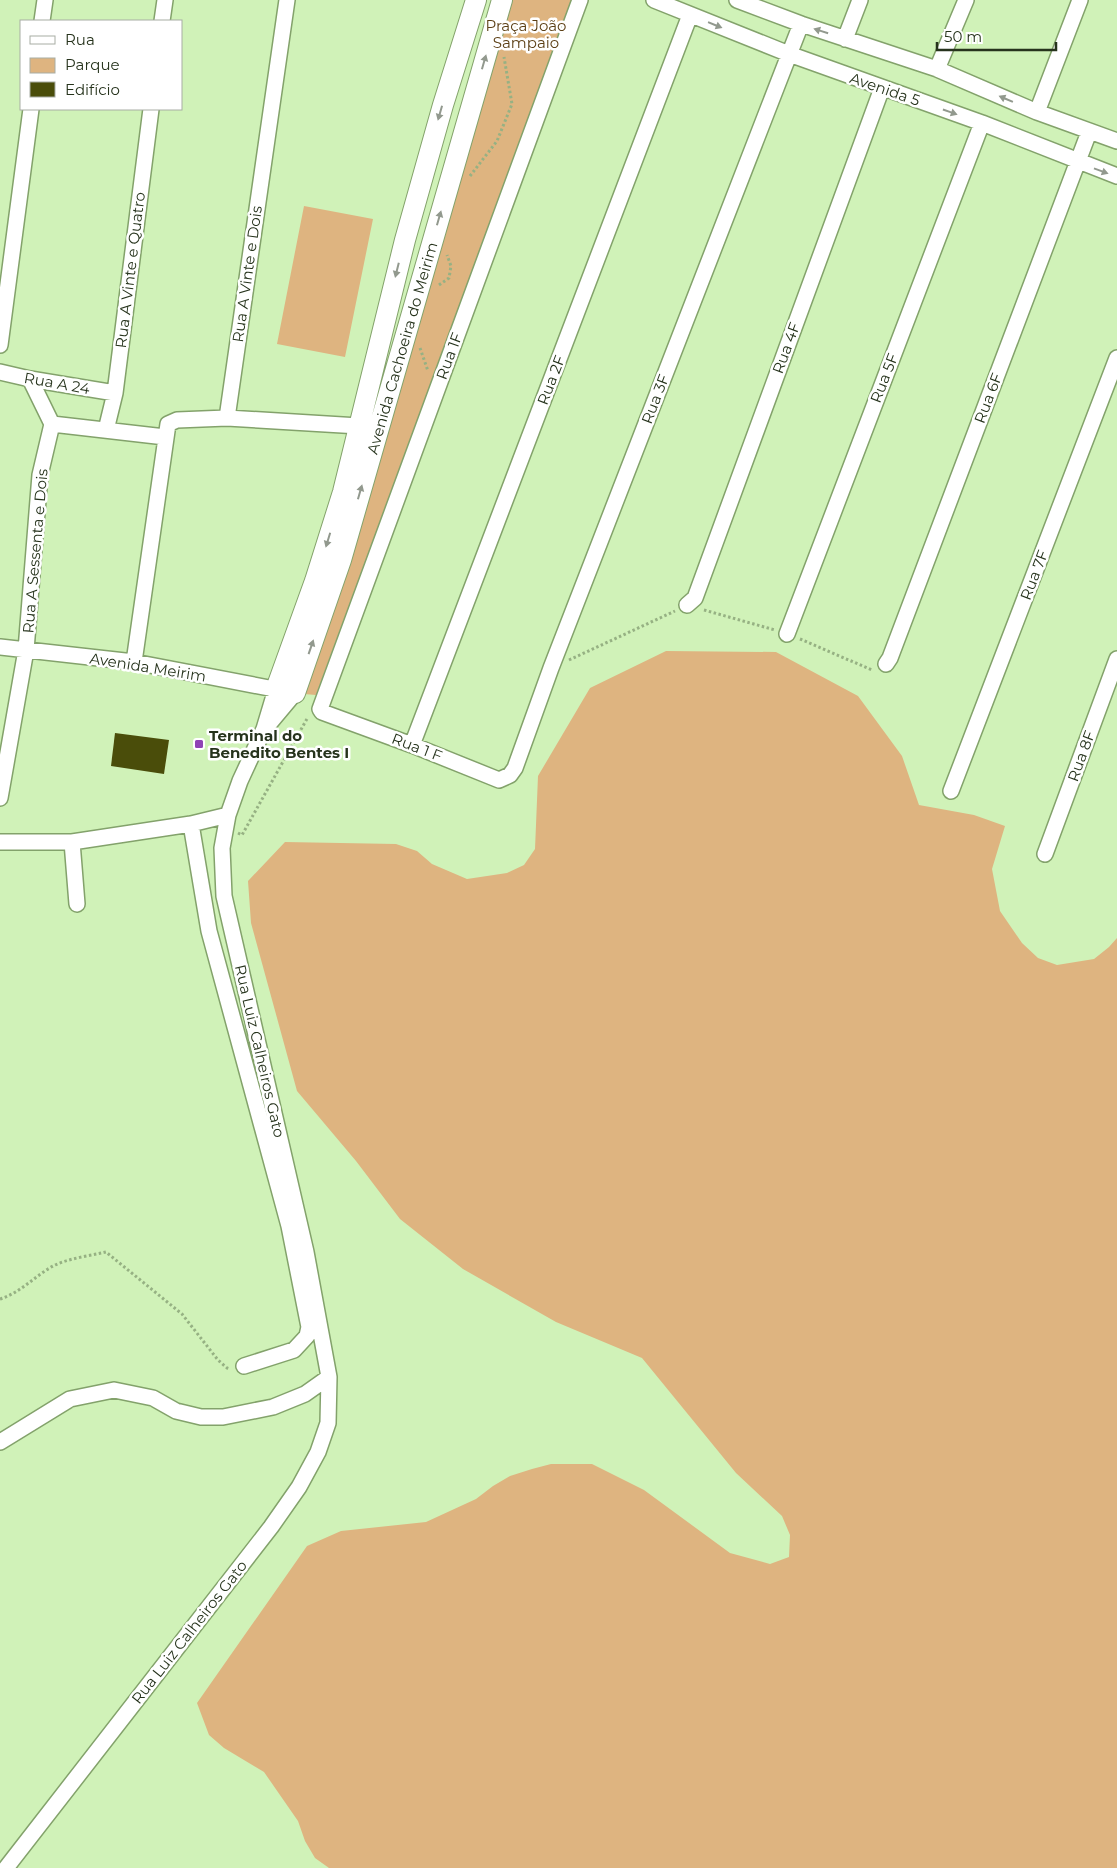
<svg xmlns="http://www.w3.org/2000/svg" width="1117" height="1868" font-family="Montserrat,sans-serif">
<rect width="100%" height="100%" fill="#d0f2b8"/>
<path fill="#deb480" d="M503,0H572L316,695L304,694Z
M304,206L373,219L345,357L277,344Z
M666,651L776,652L858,696L902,756L919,805L974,815L1005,826L992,869L1000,911L1022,943L1038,958L1057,965L1094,959L1109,947L1117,938V1868H329L315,1858L305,1841L298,1821L264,1772L224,1748L209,1735L197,1703L307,1546L341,1531L426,1522L476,1499L493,1486L510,1476L532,1469L551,1464H592L644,1490L730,1553L770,1564L789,1557L790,1535L782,1516L736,1473L642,1358L556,1322L463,1269L400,1219L356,1161L297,1091L251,923L248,881L285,842L396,844L417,851L432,864L467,879L507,873L524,865L535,849L538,776L590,688Z"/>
<path fill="#4a4d0a" d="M115,733L169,740L164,774L111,766Z"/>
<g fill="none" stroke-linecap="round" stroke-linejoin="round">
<g stroke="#83a26b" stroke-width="18">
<path id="street" d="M580,0L320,709L322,712L412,745L499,780L510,775L515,768L551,668L801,24
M654,0L789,54L982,123L1117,176
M737,0L801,24L937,69L1037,112L1117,141
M42,21L45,0
M162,21L165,0
M845,39L860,0
M937,69L966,0
M1037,112L1080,0
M0,345L31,109
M0,372L30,379L115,393
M30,379L52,424
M227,418L359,426
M52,424L165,437
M106,430L115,393L151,109
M687,605L695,598L882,88
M787,634L982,123
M0,647L134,662L295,693L269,724
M134,662L168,424L177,420L227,418L287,0
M886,664L890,658L1089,132
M412,745L690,15
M951,791L1117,358
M0,798L26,650L40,475L52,424
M191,824L209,931L289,1226L309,1327L307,1336L294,1350L244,1366
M0,842H72L191,824L228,815
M72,842L77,904
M1045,854L1117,659
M0,1442L70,1399L114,1390L153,1398L176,1411L201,1417H223L273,1407L305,1394L329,1377
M6,1868L271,1527L299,1487L318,1452L328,1423L329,1377L306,1252L224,896L222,848L228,815L240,781L264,729L276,689"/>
</g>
<g stroke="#83a26b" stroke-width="22">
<path id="secondary" d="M276,689L315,581L343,492L405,240L443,105L476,0
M295,693L341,560L502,0"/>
</g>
<path stroke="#96b183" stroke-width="3" stroke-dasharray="2.5 2.5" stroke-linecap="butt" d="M470,176L497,141L512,104L504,57
M439,285L449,278L451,266L447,255
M420,348L428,371
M704,610L775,630
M800,639L872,670
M569,660L675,611
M238,833L242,835L308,717
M0,1299C20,1293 35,1276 53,1266C69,1258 89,1256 106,1252L182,1314L218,1360L227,1368L230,1369"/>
<use href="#street" stroke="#fff" stroke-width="15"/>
<use href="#secondary" stroke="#fff" stroke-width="20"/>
</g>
<defs><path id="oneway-solid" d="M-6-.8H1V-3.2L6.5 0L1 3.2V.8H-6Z" transform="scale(1.25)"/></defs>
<g fill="#92998e">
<use href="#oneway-solid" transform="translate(715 25) rotate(22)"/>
<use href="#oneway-solid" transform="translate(821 31) rotate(-162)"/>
<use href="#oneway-solid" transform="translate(484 62) rotate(-74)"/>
<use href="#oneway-solid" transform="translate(1006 99) rotate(-157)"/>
<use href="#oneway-solid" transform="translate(950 112) rotate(19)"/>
<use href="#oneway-solid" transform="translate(440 113) rotate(106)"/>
<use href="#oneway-solid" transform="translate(1101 171) rotate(20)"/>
<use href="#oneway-solid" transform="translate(439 218) rotate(-74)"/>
<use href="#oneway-solid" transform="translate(397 270) rotate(104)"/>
<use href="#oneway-solid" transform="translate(360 492) rotate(-74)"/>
<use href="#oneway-solid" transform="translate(328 540) rotate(107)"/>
<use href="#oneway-solid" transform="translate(311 647) rotate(-71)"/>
</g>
<rect fill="#8f43b5" stroke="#fff" stroke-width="2" x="194" y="739" width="10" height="10" rx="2.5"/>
<g text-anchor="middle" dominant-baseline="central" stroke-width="5" stroke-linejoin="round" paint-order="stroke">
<g font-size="15" fill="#5c3f15" stroke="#fff">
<text x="526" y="25">Praça João<tspan x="526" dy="17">Sampaio</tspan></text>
</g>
<g font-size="15" fill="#26331c" stroke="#fff">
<text transform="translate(885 89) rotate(19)">Avenida 5</text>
<text transform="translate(130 270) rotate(-83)">Rua A Vinte e Quatro</text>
<text transform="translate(247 274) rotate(-82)">Rua A Vinte e Dois</text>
<text transform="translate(402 348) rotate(-74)">Avenida Cachoeira do Meirim</text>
<text transform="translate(786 348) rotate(-70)">Rua 4F</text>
<text transform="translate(449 356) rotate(-70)">Rua 1F</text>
<text transform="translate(884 378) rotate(-69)">Rua 5F</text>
<text transform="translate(551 380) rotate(-69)">Rua 2F</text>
<text transform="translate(57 383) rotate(10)">Rua A 24</text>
<text transform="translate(988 398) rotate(-69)">Rua 6F</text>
<text transform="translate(655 399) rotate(-69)">Rua 3F</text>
<text transform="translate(35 551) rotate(-85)">Rua A Sessenta e Dois</text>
<text transform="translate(1034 575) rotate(-69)">Rua 7F</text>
<text transform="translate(148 667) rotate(9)">Avenida Meirim</text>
<text transform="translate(417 747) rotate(21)">Rua 1 F</text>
<text transform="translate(1081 756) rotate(-70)">Rua 8F</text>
<text transform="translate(260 1051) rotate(77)">Rua Luiz Calheiros Gato</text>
<text transform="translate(189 1632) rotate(-52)">Rua Luiz Calheiros Gato</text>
</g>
<g font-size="15" font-weight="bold" fill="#26331c" stroke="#fff" text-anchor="start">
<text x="209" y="735">Terminal do<tspan x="209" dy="17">Benedito Bentes I</tspan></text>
</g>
</g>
<rect x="20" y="20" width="162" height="90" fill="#ffffff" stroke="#a8ada4"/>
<rect x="30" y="36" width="25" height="8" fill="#ffffff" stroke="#a8ada4"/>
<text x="65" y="45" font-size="15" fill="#26331c">Rua</text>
<rect x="30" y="58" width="25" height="15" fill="#deb480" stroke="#a8ada4"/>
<text x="65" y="70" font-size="15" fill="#26331c">Parque</text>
<rect x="30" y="82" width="25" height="15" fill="#4a4d0a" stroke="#a8ada4"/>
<text x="65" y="95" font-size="15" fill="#26331c">Edifício</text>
<path d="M937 42v8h119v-8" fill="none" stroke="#26331c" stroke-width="2.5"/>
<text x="944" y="42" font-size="15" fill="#26331c" stroke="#ffffff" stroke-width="4" paint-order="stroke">50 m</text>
</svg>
